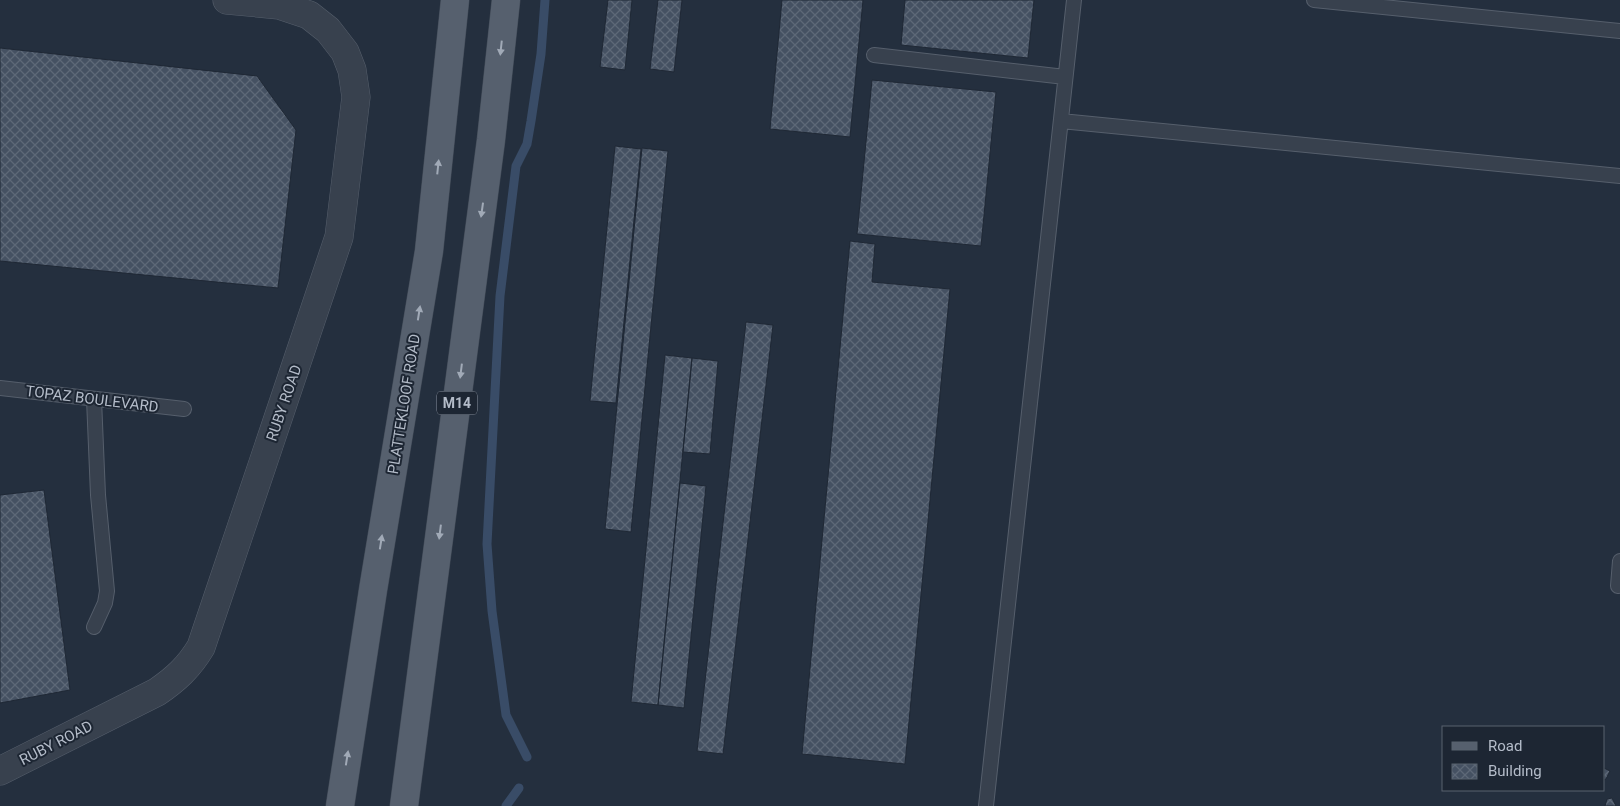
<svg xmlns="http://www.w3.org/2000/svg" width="1620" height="806" font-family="Roboto,sans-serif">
<defs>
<pattern id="building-cross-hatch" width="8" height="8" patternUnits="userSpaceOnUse" patternTransform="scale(1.25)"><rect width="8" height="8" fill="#455162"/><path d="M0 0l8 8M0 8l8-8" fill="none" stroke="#5d6877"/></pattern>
</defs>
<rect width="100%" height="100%" fill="#242f3e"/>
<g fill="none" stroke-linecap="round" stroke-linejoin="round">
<path stroke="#394c67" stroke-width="9" d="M527,757L506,715L492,611L487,544L500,296L516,166L527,144L531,121L541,54L545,0
M506,806L519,788"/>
</g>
<path fill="url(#building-cross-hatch)" stroke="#1f2835" d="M608,0H632L625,70L600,67Z
M658,0H682L674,72L650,69Z
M782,0H863L850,137L770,129Z
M905,0H1034L1028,58L901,45Z
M0,48L257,76L296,130L278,288L0,261Z
M872,80L996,92L981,246L857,234Z
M615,146L641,149L616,403L590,401Z
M642,148L668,151L631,532L605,529Z
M850,241L875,244L872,282L950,289L905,764L802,754Z
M746,322L773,325L723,754L697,751Z
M665,355L692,358L658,705L631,702Z
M692,358L718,361L710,454L683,452Z
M680,483L706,486L684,708L658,705Z
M44,490L70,690L0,703V495Z
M1604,768L1610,771L1606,779L1604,780Z
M1612,798L1616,806H1605L1607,799Z"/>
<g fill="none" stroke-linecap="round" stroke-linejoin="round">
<g stroke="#565f6c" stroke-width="16">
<path id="service" d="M1314,0L1620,31
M874,55L1065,77
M1061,121L1620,176
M0,388L184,409
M94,399L98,495L107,591L105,603L94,627
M1618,586L1620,561
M986,806L1074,0"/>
</g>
<g stroke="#565f6c" stroke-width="29">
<path id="minor" d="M0,771L157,692C176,679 189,667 201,647L339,237L356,97L352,70L345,52L328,30L309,15L279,5L227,0"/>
</g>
<g stroke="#414a57" stroke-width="29">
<path id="primary" d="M340,806L373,590L429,251L455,0
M404,806L491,140L506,0"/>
</g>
<use href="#service" stroke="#38414e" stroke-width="14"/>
<use href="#minor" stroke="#38414e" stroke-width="28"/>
<use href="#primary" stroke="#56606e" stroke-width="28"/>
</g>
<defs><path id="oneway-solid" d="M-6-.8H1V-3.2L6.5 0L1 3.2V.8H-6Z" transform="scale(1.25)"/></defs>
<g fill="#a1aab7">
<use href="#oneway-solid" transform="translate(501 48) rotate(96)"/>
<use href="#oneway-solid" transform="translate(438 167) rotate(-84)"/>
<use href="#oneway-solid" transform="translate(482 210) rotate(98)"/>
<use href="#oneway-solid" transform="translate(419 313) rotate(-81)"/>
<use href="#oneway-solid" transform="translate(461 371) rotate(97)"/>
<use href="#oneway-solid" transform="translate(440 532) rotate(97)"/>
<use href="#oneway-solid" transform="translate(381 542) rotate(-81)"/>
<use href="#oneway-solid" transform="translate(347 758) rotate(-81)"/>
</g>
<g text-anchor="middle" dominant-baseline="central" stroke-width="4" stroke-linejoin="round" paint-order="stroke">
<rect fill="#1d2633" stroke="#878f9c" stroke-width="1" x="437" y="391.5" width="40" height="23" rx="4"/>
<g font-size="14" font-weight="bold" fill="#b4bcc9">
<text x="457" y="403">M14</text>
</g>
<g font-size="15" fill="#b4bcc9" stroke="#1d2633">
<text transform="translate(92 399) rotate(7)">TOPAZ BOULEVARD</text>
<text transform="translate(284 403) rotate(-71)">RUBY ROAD</text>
<text transform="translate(404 404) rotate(-81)">PLATTEKLOOF ROAD</text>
<text transform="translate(56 743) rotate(-27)">RUBY ROAD</text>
</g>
</g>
<rect x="1442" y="726" width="162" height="65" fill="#1d2633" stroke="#59626f"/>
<rect x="1452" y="742" width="25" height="8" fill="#56606e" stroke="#59626f"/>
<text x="1488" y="751" font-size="15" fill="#b4bcc9">Road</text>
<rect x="1452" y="764" width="25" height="15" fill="url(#building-cross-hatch)" stroke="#59626f"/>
<text x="1488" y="776" font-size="15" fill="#b4bcc9">Building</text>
</svg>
